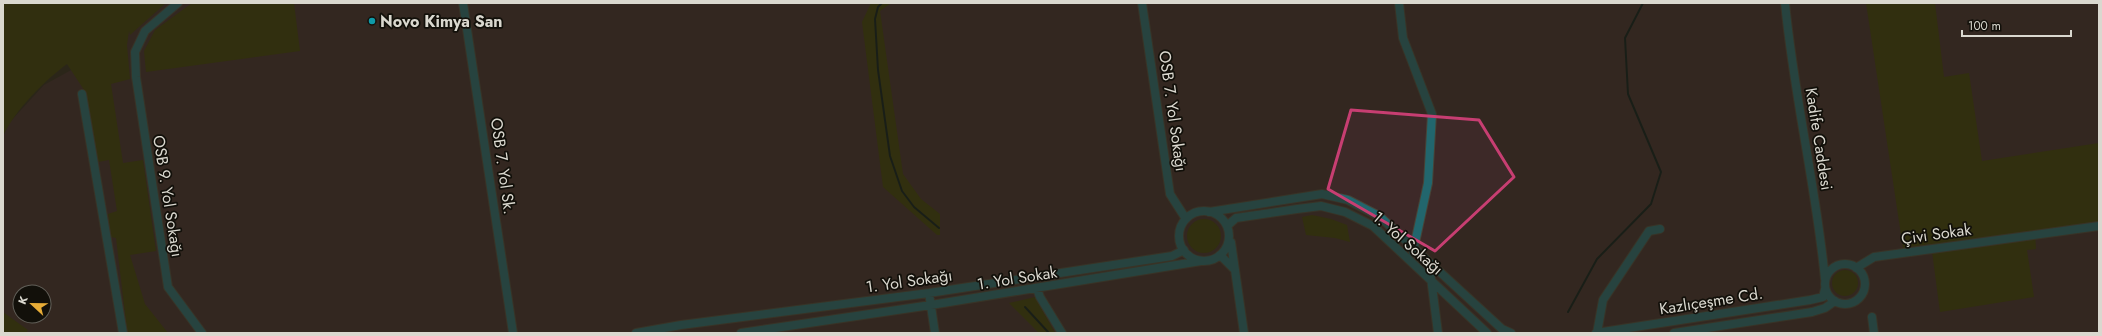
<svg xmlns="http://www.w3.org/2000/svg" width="2102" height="336" font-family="Jost,sans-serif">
<rect width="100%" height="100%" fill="#2b271a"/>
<path fill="#3d2928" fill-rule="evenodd" d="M153,3H2099V333H3V136L10,122L44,85L104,52ZM20,292H44V316H20Z"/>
<path fill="#393a03" d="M3,3H166L130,35L129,31L127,45L130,79L111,84L123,163L143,160L156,251L130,255L145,304L168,333H129L127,330L116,238L111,237L108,214L117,211L109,160L98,162L86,93L67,64C44,81 15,110 3,136Z
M192,3H294L300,51L146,72L144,51L155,30Z
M871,3H891L880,11L903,174L921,199L940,214V235H937L883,187L862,22Z
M1866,3H1935L1944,77L1969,73L1982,161L2099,143V221L2035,232L2036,249L2027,250L2034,297L1940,312L1931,244L1903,248Z
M1312,215L1331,219L1347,225L1350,242L1335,238L1306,235L1302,217Z
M1187 236a17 17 0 1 1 34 0a17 17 0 1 1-34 0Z
M1832 283a13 13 0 1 1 26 0a13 13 0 1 1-26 0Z
M1035,297L1054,331L1055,333H1039L1009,303Z
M3,312L28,330L26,333H3Z"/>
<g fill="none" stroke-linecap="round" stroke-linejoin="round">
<path stroke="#041616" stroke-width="2" d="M882,3L878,7L875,19L878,70L890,156L902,191L914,207L939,228
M1025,307L1049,333
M1568,312L1597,259L1651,204L1661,172L1628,94L1625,38L1643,3"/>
<g stroke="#474337" stroke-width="10">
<path id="minor" d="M178,3L145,31L135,52L136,77L168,287L202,333
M463,3L513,333
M1142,3L1170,194L1186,219
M1399,3L1403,38L1432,114L1428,183L1413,252
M1785,3C1794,96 1816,186 1825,279
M82,94L123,333
M1179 236a25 25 0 1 1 50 0a25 25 0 1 1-50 0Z
M1209,212L1322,194L1348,200L1379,216L1502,329L1511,333
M1227,226L1236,218L1297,209L1321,206L1345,212L1373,226L1487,333
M1229,241L1231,242L1244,333
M1220,255L1235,270
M1825 284a20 20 0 1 1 40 0a20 20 0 1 1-40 0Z
M1856,268L1874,257L2099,226
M1431,278L1438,333
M1037,289L1040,297L1062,333
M929,293L935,333
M1872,317L1874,333
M636,333L681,325L929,293L1172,256L1184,250
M741,333L931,305L1201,261
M1596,333L1810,300L1823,297L1825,289
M1597,333L1603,300L1649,231L1660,229
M1674,333L1812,312L1825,308L1835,301"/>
</g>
<use href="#minor" stroke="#22666d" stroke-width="8"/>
</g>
<path d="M0 0H2102V336H0ZM1351,110L1479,120L1514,177L1435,251L1328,189Z" fill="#2b271a" fill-opacity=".55" fill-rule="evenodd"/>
<path fill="none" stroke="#c73e72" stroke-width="3" stroke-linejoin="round" d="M1351,110L1479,120L1514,177L1435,251L1328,189Z"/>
<circle fill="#0f9aa8" stroke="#12100a" stroke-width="1.5" cx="372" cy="21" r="4"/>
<g text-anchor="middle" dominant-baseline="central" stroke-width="3.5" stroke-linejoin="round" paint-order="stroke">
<g font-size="16" font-weight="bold" fill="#dad8cf" stroke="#12100a" text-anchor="start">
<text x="380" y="21">Novo Kimya San</text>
</g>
<g font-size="16" fill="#dad8cf" stroke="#12100a">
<text transform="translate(1173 111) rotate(82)">OSB 7. Yol Sokağı</text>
<text transform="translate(1819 139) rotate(81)">Kadife Caddesi</text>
<text transform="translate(503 166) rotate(82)">OSB 7. Yol Sk.</text>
<text transform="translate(168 196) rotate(81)">OSB 9. Yol Sokağı</text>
<text transform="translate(1936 234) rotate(-8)">Çivi Sokak</text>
<text transform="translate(1408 243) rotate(41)">1. Yol Sokağı</text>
<text transform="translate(1017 278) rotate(-9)">1. Yol Sokak</text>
<text transform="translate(909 281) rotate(-8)">1. Yol Sokağı</text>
<text transform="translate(1711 301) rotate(-9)">Kazlıçeşme Cd.</text>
</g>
</g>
<rect width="2102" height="336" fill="none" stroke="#dad8cf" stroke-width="8"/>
<g transform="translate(32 304) rotate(292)"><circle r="19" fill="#12100a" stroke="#626059"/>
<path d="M0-3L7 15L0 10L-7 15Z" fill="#e7ac37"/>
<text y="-6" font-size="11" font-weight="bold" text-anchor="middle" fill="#dad8cf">K</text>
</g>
<path d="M1962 30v6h109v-6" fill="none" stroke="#dad8cf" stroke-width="2"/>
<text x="1968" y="30" font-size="12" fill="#dad8cf" stroke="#12100a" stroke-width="3" paint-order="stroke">100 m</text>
</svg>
